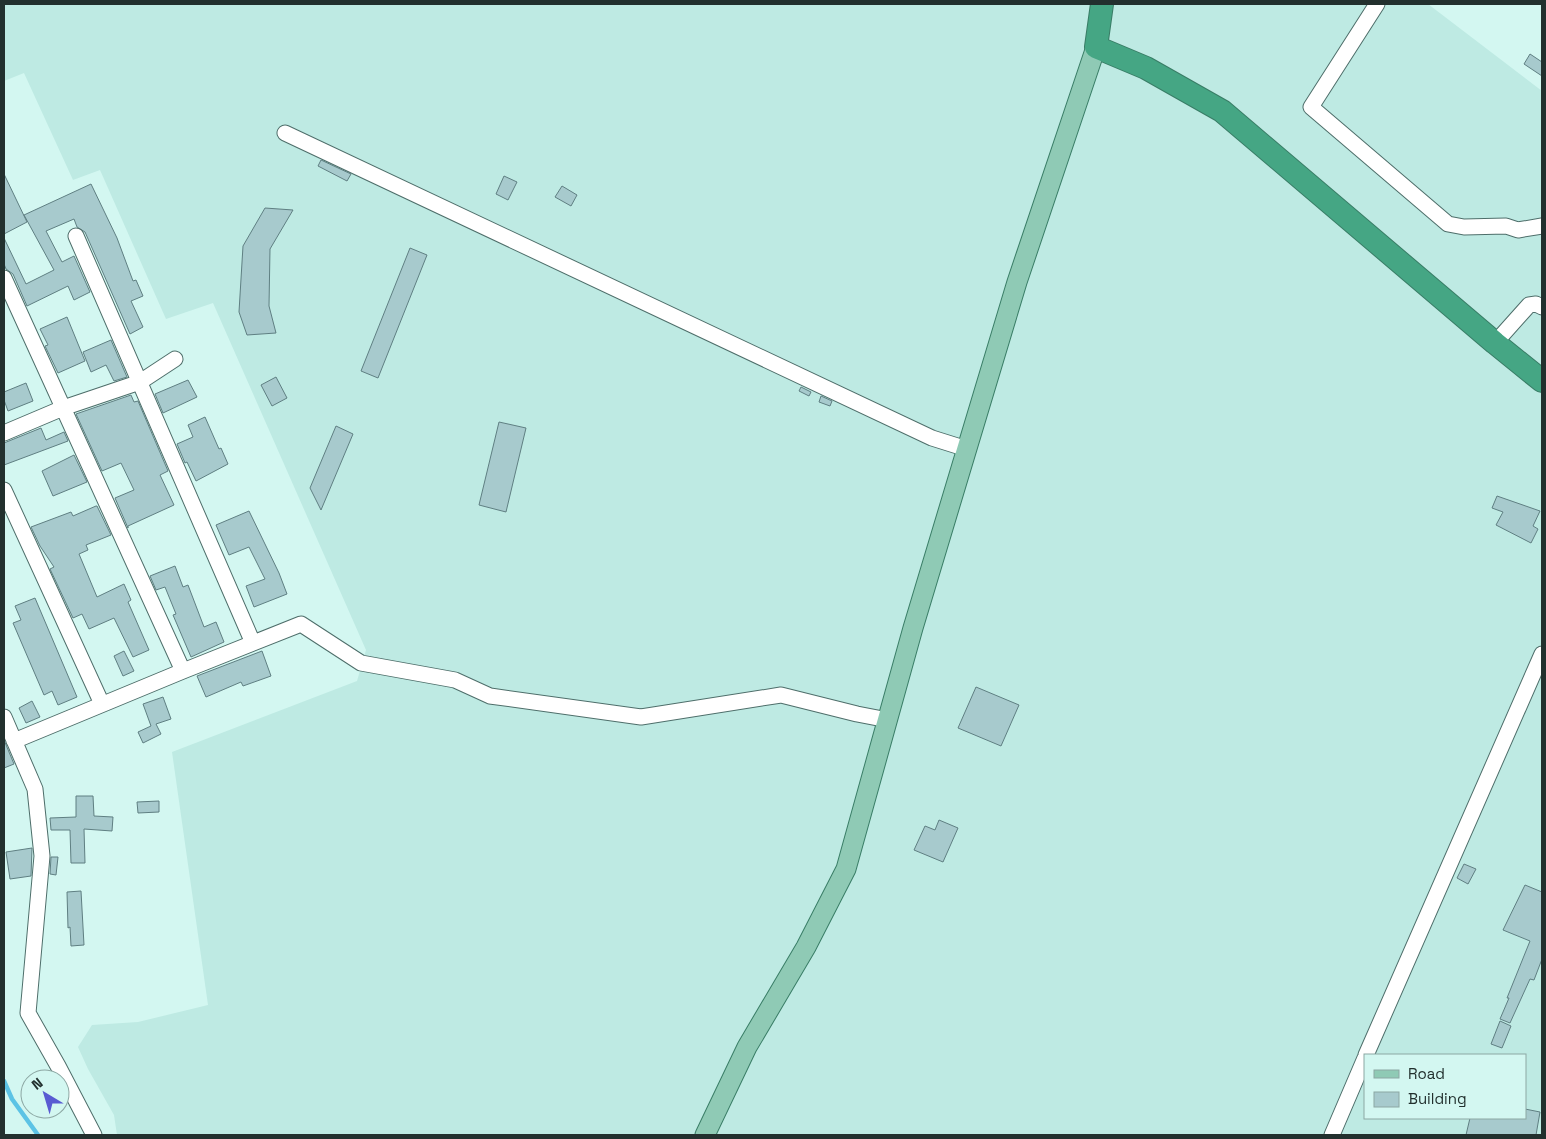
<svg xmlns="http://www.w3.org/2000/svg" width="1546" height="1139" font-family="'Space Grotesk',sans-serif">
<rect width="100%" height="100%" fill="#d3f7f1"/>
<path fill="#beeae3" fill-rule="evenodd" d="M4,4H1428L1542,91V1135H117L114,1115L88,1069L78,1047L92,1025L138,1022L208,1005L172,752L357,681L366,650L213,303L166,319L100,170L73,180L24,73L4,81ZM1365,1055H1525V1118H1365Z"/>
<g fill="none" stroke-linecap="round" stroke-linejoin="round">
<path stroke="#5cc3e5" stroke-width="4.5" d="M4,1081L12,1099L38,1135"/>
</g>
<path fill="#a7cacd" stroke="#5f7f82" d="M1530,54L1542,62V76L1524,64Z
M321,160L351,174L347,181L318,166Z
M4,174L27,222L4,234Z
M504,176L517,182L508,200L496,194Z
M91,184L117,238L133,281L136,280L143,296L131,301L143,327L130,334L85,232L77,227L74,219L46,231L62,262L74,256L90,292L74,300L68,286L27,306L13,274L6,269L4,264V238L26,284L54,270L24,215Z
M562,186L577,195L571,206L555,197Z
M265,208L293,210L270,249L269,306L276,333L247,335L239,312L243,246Z
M410,248L427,255L378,378L361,371Z
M67,317L85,361L58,373L45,346L48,345L40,329Z
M111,340L127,377L114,381L106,365L91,372L83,352Z
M276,377L287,398L272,406L261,385Z
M188,380L197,397L163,413L155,394Z
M26,383L33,401L8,411L4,400V392Z
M801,387L811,392L809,396L799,391Z
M131,395L134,402L138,401L168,471L160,475L174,505L128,526V528L115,498L134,490L121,463L102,471L76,414Z
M821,396L832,401L830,406L819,402Z
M205,417L219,449L221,448L228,464L196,481L187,462L185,463L177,444L193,437L188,425Z
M499,422L526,428L506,512L479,505Z
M336,426L353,434L321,510L310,488Z
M41,428L46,440L64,432L68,441L4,465V443Z
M74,455L87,482L53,496L42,471Z
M1497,496L1540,511L1533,526L1538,529L1531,543L1496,525L1503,512L1492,508Z
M96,506H97L111,535L86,545L88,550L79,554L97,597L124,584L131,600L128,602L149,650L133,657L114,618L89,629L82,614L73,618L50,569L54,567L40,546L31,527L71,512L73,516Z
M249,511L279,573L287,594L254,607L246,586L265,579L249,547L229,555L216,525Z
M175,566L183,587L188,585L204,627L216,622L224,642L191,657L173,615L176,614L165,587L156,590L150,576Z
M35,598L77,697L58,705L52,691L44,695L13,623L21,620L15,606Z
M124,651L134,671L123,676L114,656Z
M262,651L271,676L243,686L241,682L206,697L197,676Z
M976,687L1019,705L1001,746L958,728Z
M163,697L171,719L156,724L161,734L143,743L138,732L151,726L143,704Z
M32,701L40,717L26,723L19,708Z
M4,740L14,764L4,768Z
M76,796H93L94,816L113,817L112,831L84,829L85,863H71L70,830H51L50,818L76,817Z
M159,801V812L138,813L137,802Z
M939,820L958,828L943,862L914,850L925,826L935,830Z
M32,848L31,876L10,879L6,852Z
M51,857H58L56,875L50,874Z
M1464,864L1476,869L1468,884L1457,878Z
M1525,885L1542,892V959L1534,980L1530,979L1510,1023L1500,1019L1509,998H1507L1530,941L1503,930Z
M81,891L84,945L71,946L70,927L68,928L67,892Z
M1500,1021L1511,1026L1502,1048L1491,1044Z
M1525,1109L1540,1112L1536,1135H1466L1470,1118H1525Z"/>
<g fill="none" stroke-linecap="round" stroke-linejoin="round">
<g stroke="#4e6e6a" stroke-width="17">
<path id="minor" d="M1377,4L1311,107L1448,224L1464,227L1506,226L1518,230L1542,226
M285,133L932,438L967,449
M76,236L253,643
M4,278L183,671
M1495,343L1529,305L1536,304L1542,307
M4,433L63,408L140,382L175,359
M4,490L102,704
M4,717L35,789L42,856L28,1013L58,1066L94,1135
M14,741L183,671L301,624L361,663L455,680L490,696L641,717L781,695L857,714L888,720
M1366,1055L1542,654
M1332,1135L1365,1058"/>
</g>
<g stroke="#397d66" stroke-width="21">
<path id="major" d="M705,1135L747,1047L806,947L846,869L913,628L1017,282L1096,47"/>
</g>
<g stroke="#397d66" stroke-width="24">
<path id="highway" d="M1102,4L1096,47L1146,68L1222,111L1495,343L1542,381"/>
</g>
<use href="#minor" stroke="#fff" stroke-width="15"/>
<use href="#major" stroke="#8fcab5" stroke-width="19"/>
<use href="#highway" stroke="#45a684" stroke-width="22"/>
</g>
<rect width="1546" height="1139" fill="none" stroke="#22302e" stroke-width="10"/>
<rect x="1364" y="1054" width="162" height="65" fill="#d3f7f1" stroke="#8ca7a3"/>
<rect x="1374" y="1070" width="25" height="8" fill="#8fcab5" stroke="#8ca7a3"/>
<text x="1408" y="1079" font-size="15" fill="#22302e">Road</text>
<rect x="1374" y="1092" width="25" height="15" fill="#a7cacd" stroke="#8ca7a3"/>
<text x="1408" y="1104" font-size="15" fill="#22302e">Building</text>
<g transform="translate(45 1094) rotate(322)"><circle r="24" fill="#d3f7f1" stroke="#8ca7a3"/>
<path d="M0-4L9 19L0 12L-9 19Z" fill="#595bd2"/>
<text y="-8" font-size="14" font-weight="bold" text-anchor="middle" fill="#22302e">N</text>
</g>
</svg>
